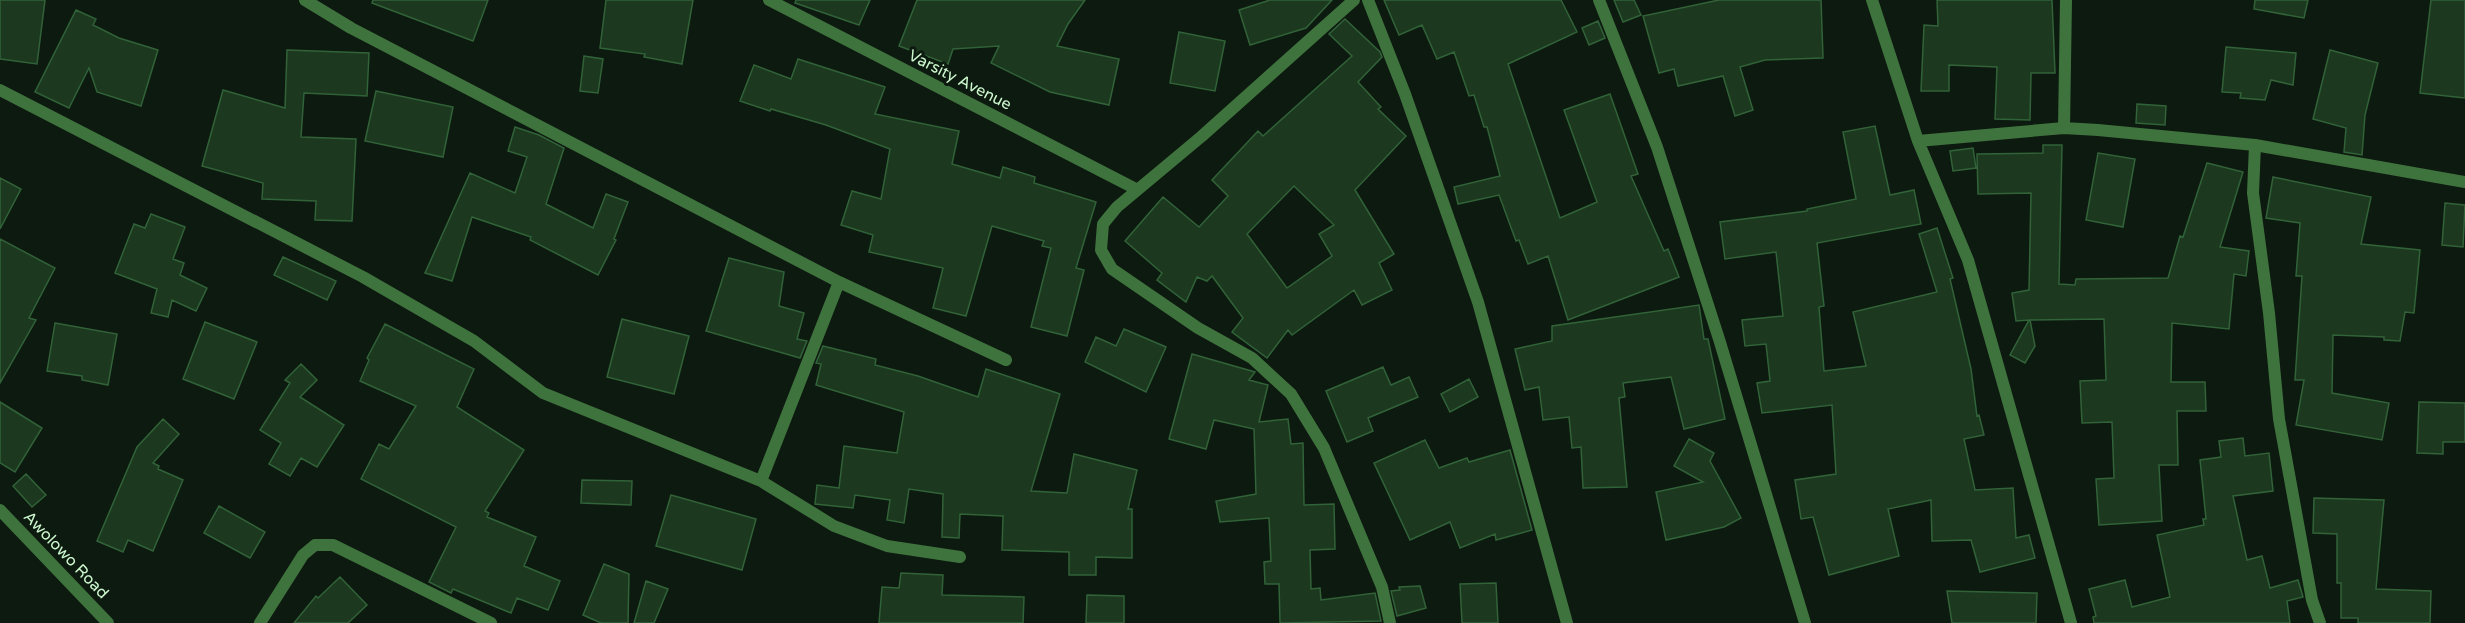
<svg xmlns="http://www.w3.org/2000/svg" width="2465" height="623" font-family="'Varela Round',sans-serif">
<rect width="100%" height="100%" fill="#0d1a0f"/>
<path fill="#1c3920" stroke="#316238" stroke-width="1.5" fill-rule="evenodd" d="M0,0H45L37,64L0,59Z
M373,0H488L473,41L372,3Z
M606,0H693L682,64L644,57L645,54L600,48Z
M796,0H870L859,25L795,3Z
M917,0H1085L1068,24L1057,46L1119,59L1109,105L1050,92L991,63L999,46L953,49L948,64L899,46Z
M1270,0H1332L1306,28L1250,45L1239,10Z
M1384,0H1561L1577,32L1508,64L1560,218L1597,202L1564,110L1610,94L1638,174L1631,176L1664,251L1668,249L1679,277L1568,320L1548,256L1528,264L1519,240L1516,241L1499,195L1458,204L1454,187L1500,176L1487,127H1484L1474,95L1469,96L1454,52L1437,59L1422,25L1399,35Z
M1614,0H1634L1641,15L1623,22Z
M1719,0H1821L1823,58L1765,60L1740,67L1753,110L1735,116L1723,76L1678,86L1674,69L1659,73L1643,16Z
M1937,0H2052L2055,73H2031L2030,120L1995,119L1997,67L1949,65V91H1921L1924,25L1938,26Z
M2255,0H2308L2304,18L2254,9Z
M2431,0H2465V98L2420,93Z
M76,10L96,19L93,25L119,38L158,50L141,106L97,92L89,68L69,108L35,92Z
M1345,19L1380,52L1382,57L1358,82L1381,107L1378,109L1406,136L1355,190L1394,254L1379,263L1392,290L1362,305L1354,290L1292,335L1288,330L1267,358L1232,332L1243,318L1212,276L1207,281L1197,277L1186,302L1157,280L1162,273L1125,241L1163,197L1199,227L1228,196L1212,180L1258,131L1263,136L1352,56L1329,34ZM1294,186L1334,225L1319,234L1332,256L1287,288L1247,234Z
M1598,21L1605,38L1589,45L1582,28Z
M1179,32L1225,41L1215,91L1170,83Z
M2226,47L2296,53L2293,85L2271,80L2265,100L2240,98L2241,93L2222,92Z
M287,50L369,53L367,96L304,93L301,137L356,139L352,221L315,220L316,201L262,199L263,183L202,166L223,90L285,108Z
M2330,50L2378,63L2365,115L2362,155L2344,152L2346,128L2313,119Z
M584,56L603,59L598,93L580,91Z
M798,59L885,87L875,114L959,131L952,164L1000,178L1003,167L1035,177L1034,183L1096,202L1076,268L1084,270L1067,336L1031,327L1051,248L1042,246L1044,241L992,226L966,316L933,308L943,268L869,252L873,235L841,225L852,191L881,199L890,149L826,125L771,109L770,111L740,101L754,65L791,79Z
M376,91L453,107L443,157L365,141Z
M2137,104L2166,106L2165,125L2136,123Z
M1875,126L1890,195L1914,190L1921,224L1817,243L1824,306L1819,307L1824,371L1866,366L1853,312L1937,292L1919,234L1937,228L1953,278L1950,279L1971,369L1977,416L1979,415L1984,435L1964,439L1975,490L2013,488L2016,538L2029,535L2035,558L1980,572L1971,540L1932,541L1931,500L1888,509L1899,556L1829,575L1813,517L1801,519L1795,480L1836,474L1832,405L1762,413L1757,383L1770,381L1766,344L1745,346L1742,320L1783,316L1776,252L1725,259L1720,222L1807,211V209L1856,199L1843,132Z
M515,127L539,135L564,148L546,204L593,228L606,194L628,202L614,239L616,240L598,275L530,240L531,237L472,217L452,281L425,273L470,173L515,193L527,157L508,151Z
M2043,145H2062L2059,284L2075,285L2076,279L2168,278L2180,236L2183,237L2207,163L2243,172L2220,247L2249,251L2246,276L2234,274L2229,329L2172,323L2171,382H2205L2206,411H2177L2178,465H2159L2162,521L2099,525L2096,479L2114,478L2112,422L2082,423L2080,381L2106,380L2104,319L2030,320L2035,346L2025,363L2010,355L2029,320L2016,321L2012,293L2029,290L2031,193L1978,194L1977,154L2043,153Z
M1973,148L1976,168L1953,171L1950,151Z
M2098,153L2135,159L2123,227L2086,220Z
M2273,177L2371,197L2361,244L2420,250L2414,313L2405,312L2400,341L2384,340V337L2333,335L2332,393L2389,403L2382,440L2296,425L2304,380H2295L2302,276H2296L2300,223L2266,218Z
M0,178L21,189L0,229Z
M2445,203L2465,205L2463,247L2442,245Z
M151,214L185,227L173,259L184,263L180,275L207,288L196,311L172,300L168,317L151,313L157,289L115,273L134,224L145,228Z
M0,239L55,268L29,318L36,320L0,383Z
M283,257L336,281L327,300L274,275Z
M729,258L784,272L779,306L804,313L797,339L807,341L800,358L706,331Z
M1699,305L1704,339H1708L1725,419L1684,429L1671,377L1623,383L1625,397L1619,398L1627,487L1583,488L1581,447L1572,448L1569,417L1543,420L1539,387L1525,390L1515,349L1552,341V326Z
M622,319L689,336L674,394L607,377Z
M205,322L257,342L234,399L183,379Z
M55,323L117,334L108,385L82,380V376L47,371Z
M385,324L474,369L457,407L524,450L485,511L489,513L487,517L536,537L524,566L560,581L548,610L517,598L511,613L453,589L451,593L429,582L456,527L361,479L379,444L389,449L416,406L360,381L369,360L367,358Z
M1124,329L1166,347L1146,392L1085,362L1096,337L1116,346Z
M823,346L876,359L875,365L918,376L978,397L986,369L1060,394L1031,491L1067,493L1074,454L1137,470L1128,509H1132V558L1096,557V575H1069V552L1002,550L1003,516L960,514L959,538L942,537L943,494L909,489L904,523L887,520L890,500L855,495L853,508L815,504L817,485L839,488L844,446L897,453L904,412L816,385L821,364L816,363Z
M1192,354L1255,372L1249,380L1268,385L1259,422L1288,419L1291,444L1303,443L1304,505L1334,504L1335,549L1310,550L1311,589L1320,588L1321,600L1375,593L1381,621L1280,623L1279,584H1265L1264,562L1271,561L1269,518L1220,522L1216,501L1256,494L1254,429L1214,420L1206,449L1169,439Z
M301,364L317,380L300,397L344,425L317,467L301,458L290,476L269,464L281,443L260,430L290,383L285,380Z
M1383,367L1391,385L1409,377L1418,397L1368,418L1373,431L1347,442L1326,391Z
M1469,379L1478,397L1450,412L1441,394Z
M0,402L42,428L15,472L0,463Z
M2419,402L2465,403V442H2443V454L2417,453Z
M163,419L179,434L153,463L159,466L158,469L183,480L153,551L128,540L123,552L97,541L137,447Z
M2243,438L2245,456L2269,453L2273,491L2233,496L2247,560L2262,556L2270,588L2298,580L2303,597L2287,601L2290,623H2094L2093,617L2096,616L2089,589L2125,580L2132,607L2170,597L2157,535L2204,525L2203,519H2206L2200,460L2221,457L2219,441Z
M1689,439L1714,453L1710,461L1741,518L1724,527L1666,540L1656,492L1703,482L1674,466Z
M1425,440L1439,468L1467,458L1469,462L1510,450L1532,530L1496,540L1495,534L1460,548L1450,522L1410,540L1374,463Z
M26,474L46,495L32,507L13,486Z
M582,480L632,481L631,505L581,503Z
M671,495L756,519L742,570L656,546Z
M2314,498L2384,500L2376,589L2431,591L2430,623H2358V618H2341V583H2337V534L2313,533Z
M219,506L265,532L250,558L204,533Z
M604,564L629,574L628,623H601L583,615Z
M901,573L943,575L942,595L1024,597L1023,623H879L882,587L899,588Z
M340,577L367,605L348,623H294L316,596L318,598Z
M646,581L668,589L654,623H634Z
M1496,583L1498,623H1462L1460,584Z
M1420,586L1426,608L1397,616L1391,591L1400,590L1399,587Z
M1947,591L2037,593L2036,623H1952Z
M1087,595L1124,596V623H1086Z"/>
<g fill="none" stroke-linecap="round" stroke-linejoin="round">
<path stroke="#3f733e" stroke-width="12" d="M305,0L351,28L839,282L1006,360
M769,0L1136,189
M1354,0L1202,136L1117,207L1103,224L1101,250L1112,269L1198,328L1252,358L1291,394L1324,448L1382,587L1390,623
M1368,0L1405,94L1478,302L1567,623
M1599,0L1657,147L1719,339L1805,623
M1872,0L1918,141L1968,260L2071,623
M0,90L363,277L474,341L543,393L761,481L834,526L887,546L960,557
M2064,128L2066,0
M1918,141L2064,128L2098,130L2255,145L2465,182
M2255,145L2253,193L2269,313L2279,419L2312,600L2320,623
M761,481L839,282
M0,510L108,623
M260,623L303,555L315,545H333L491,623"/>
</g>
<g text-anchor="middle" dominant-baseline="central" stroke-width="6" stroke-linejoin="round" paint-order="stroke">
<g font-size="16" fill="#cdf8cf" stroke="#0d1a0f">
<text transform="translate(960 80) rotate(27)">Varsity Avenue</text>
<text transform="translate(66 555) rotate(46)">Awolowo Road</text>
</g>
</g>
</svg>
